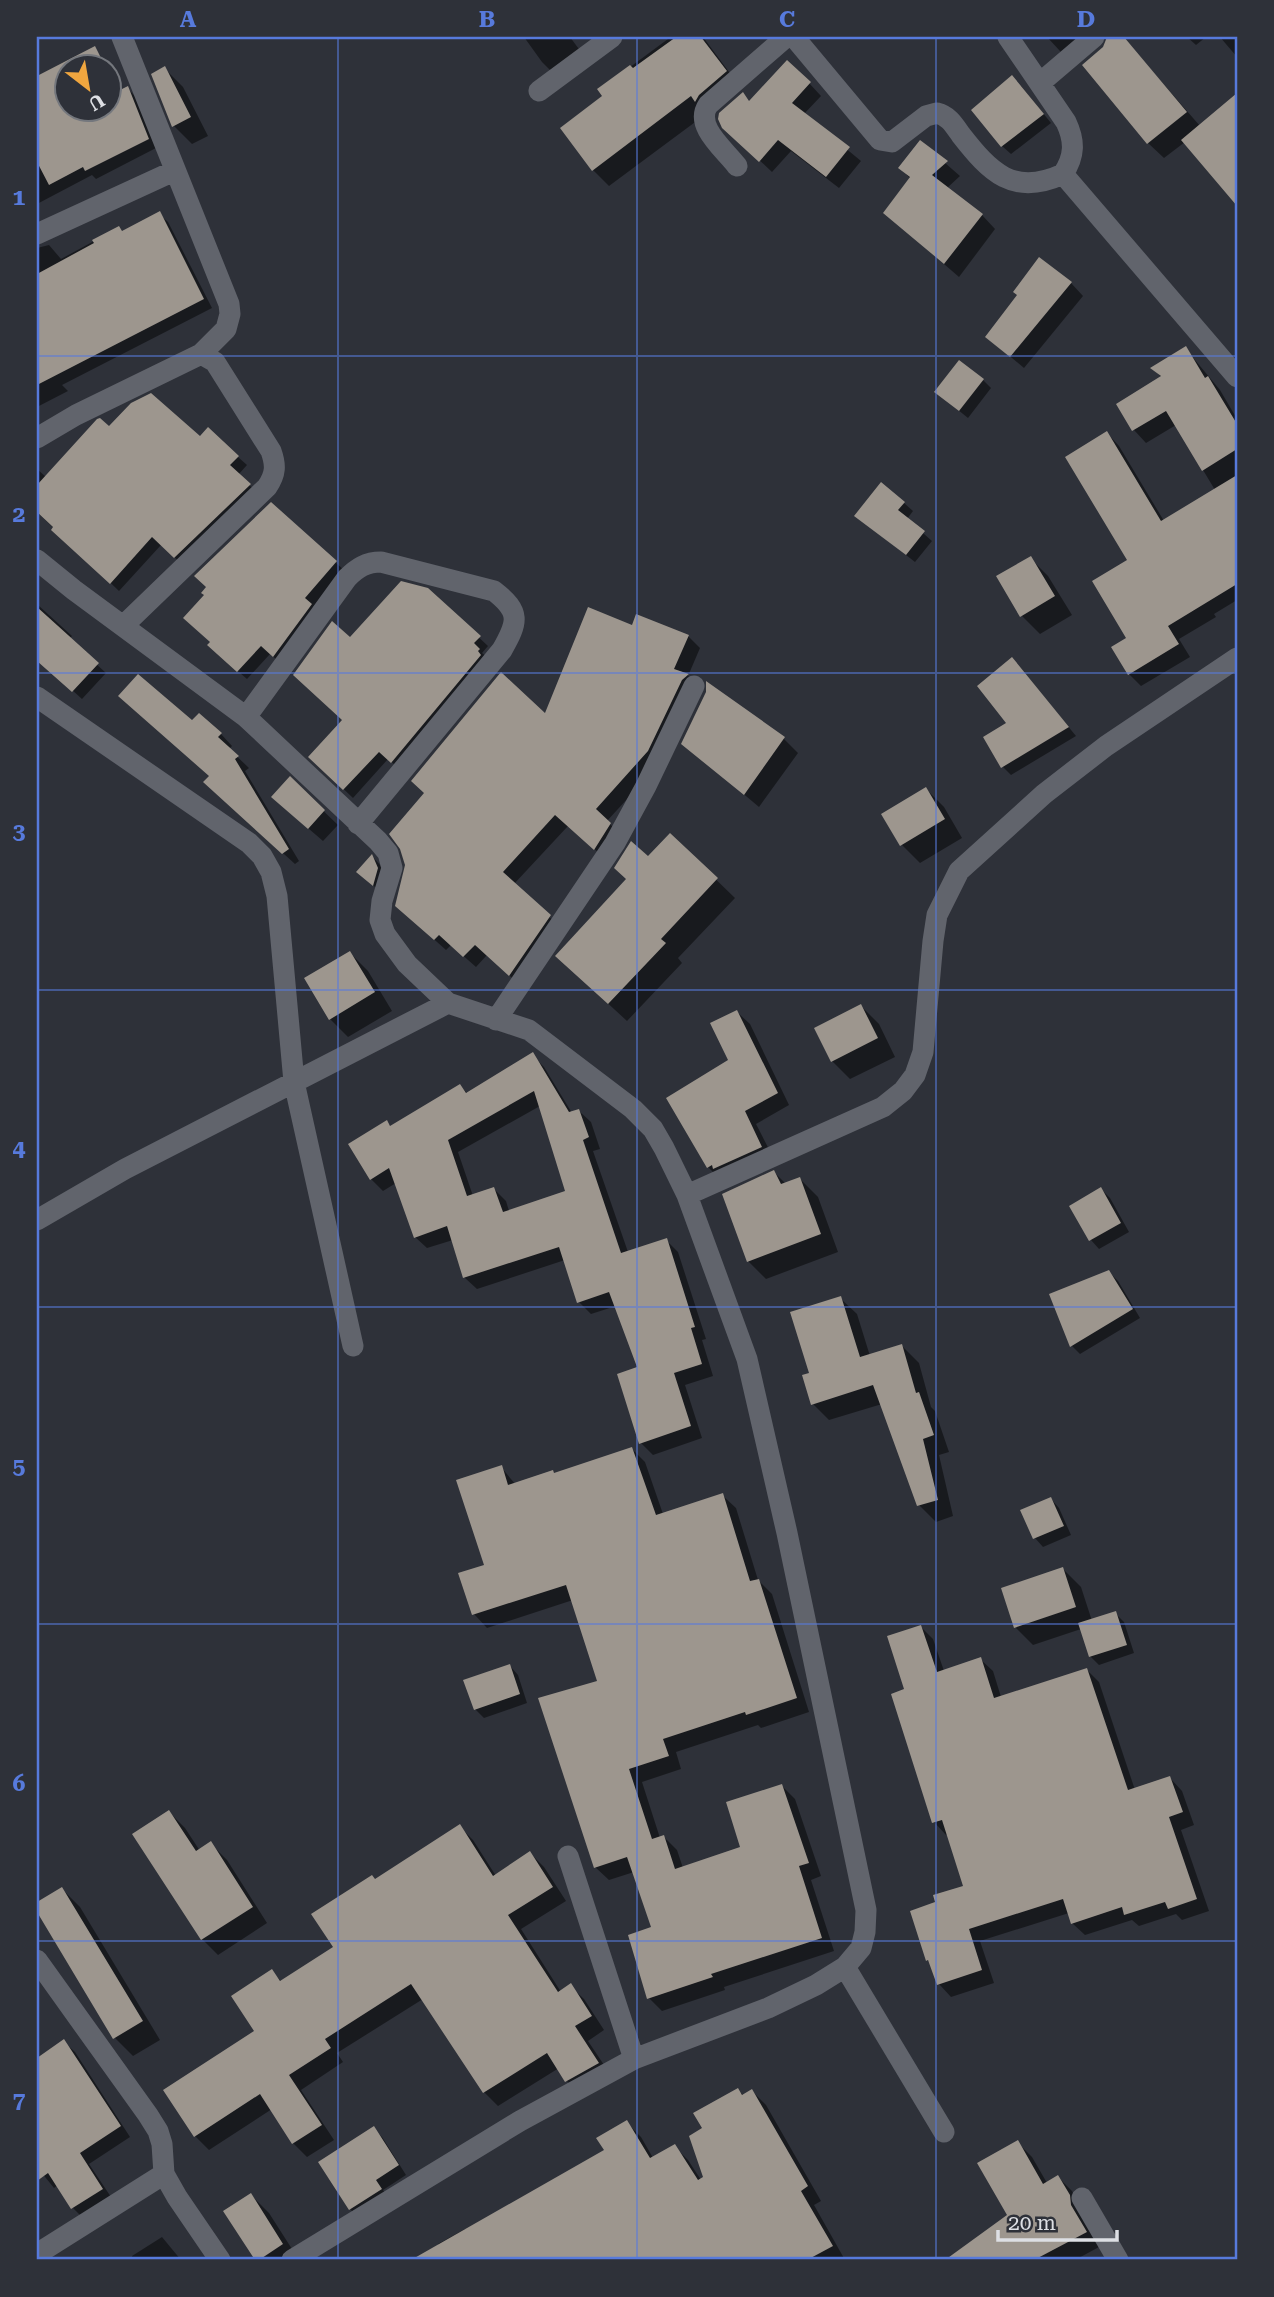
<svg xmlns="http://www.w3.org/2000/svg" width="1274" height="2297" font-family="'Roboto Serif',serif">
<rect width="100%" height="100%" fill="#2e3139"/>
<path fill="#0007" fill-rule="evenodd" d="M524,37H570L587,60L560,80L542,62Z
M666,37H703L741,88L609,186L593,170L562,128L604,97L599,90L668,39Z
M1047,37H1094L1073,65Z
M1187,37H1206L1196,45Z
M1220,37H1237V57Z
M94,48L108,66H68L71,65Z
M1139,56L1200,126L1237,96V204L1185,142L1164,158L1148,143Z
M66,67V108H108V68L121,92L127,88L136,97L156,148L96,179L92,175L37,204V83Z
M165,69L183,87L208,136L192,144L174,126Z
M809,83L821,96L804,114L861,161L839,188L791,151L772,172L733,135Z
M1021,86L1051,123L1011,154L1002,146Z
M921,142L960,176L946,189L982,215L995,229L959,277L885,213L911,179L900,168Z
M159,214L168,222L212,308L62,385L68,391L37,407V248L49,245L61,259L118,228L123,232Z
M1071,283L1083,296L1024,368L987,337Z
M1185,348L1220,390L1237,419V600L1214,614L1216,617L1179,639L1190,657L1141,686L1129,674V561L1107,433L1119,446L1164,521L1215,490L1176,425L1146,443L1134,430L1118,404L1162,378L1153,368Z
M983,380L991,388L968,418L936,392Z
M110,429L200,439L238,457L247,465L238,475L259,494L184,566L161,545L119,591L37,512V469L46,477Z
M904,503L913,511L907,519L932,541L915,562L856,516Z
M271,504L345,571L313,607L320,614L283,665L270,654L247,679L218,654L212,643L206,595Z
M1030,558L1048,576L1072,615L1040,634L1022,616Z
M427,589L488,646L482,653L488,658L401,770L388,759L353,798L310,757L344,721L350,640Z
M38,605L72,636L69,639L106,673L82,699L37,658Z
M633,627L688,636L700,648L688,676L699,687L660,763L607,821L622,836L607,860L568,826L514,884L561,928L522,987L487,955L476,967L451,945L446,950L409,917L546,716Z
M1020,668L1076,736L1011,775L1003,767L1008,723Z
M708,692L784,739L798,753L759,807L683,743Z
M192,723L221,734L232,746L229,749L249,768L245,771L299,861L295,864L217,793Z
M290,779L338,825L323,841L287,810Z
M926,789L944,807L962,838L920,863L902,845L883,815Z
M670,835L735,898L678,958L682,963L627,1021L576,974L648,858Z
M372,856L380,865L386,878L382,893L367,880Z
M350,953L368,971L392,1011L348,1037L330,1019Z
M861,1006L879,1024L895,1057L850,1079L832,1061Z
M737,1012L750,1024L789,1105L756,1124L774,1159L720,1179L708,1167L730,1061Z
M532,1055L544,1067L572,1113L579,1111L591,1122L600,1149L593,1151L628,1252L666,1240L678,1252L706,1339L702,1340L713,1376L685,1385L702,1438L653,1455L641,1443L639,1368L616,1306L591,1314L579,1302L565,1260L477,1289L465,1278L453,1240L427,1248L415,1237L396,1183L383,1191L371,1179L386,1122L391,1127L460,1086L468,1094ZM540,1106L567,1192L509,1211L506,1201L494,1189L473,1196L458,1152Z
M774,1172L786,1184L800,1179L818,1197L838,1252L766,1279L748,1261Z
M1101,1189L1110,1198L1129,1232L1099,1249L1091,1240L1071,1206Z
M1109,1272L1118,1281L1140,1318L1080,1354L1072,1346Z
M840,1298L857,1314L870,1356L902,1346L919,1363L931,1407L935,1411L949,1452L939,1455L953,1516L936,1522L919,1505L882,1404L829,1420L813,1404L811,1374Z
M632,1449L645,1462L663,1514L722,1495L736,1508L758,1580L772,1594L809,1712L761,1728L758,1725L676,1752L681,1769L642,1782L660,1838L664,1837L677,1850L683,1868L743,1848L782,1786L795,1799L821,1876L811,1880L834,1951L724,1987L725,1990L662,2011L649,1998L653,1929L634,1872L609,1880L595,1867L599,1682L573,1600L487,1628L474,1614L486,1566L501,1467L516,1485L555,1475Z
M1051,1499L1059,1508L1071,1535L1043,1547L1035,1538Z
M1063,1569L1081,1587L1092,1621L1115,1613L1124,1622L1134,1653L1099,1665L1090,1656L1081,1629L1033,1645L1015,1627Z
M921,1627L933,1639L944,1671L980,1659L993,1671L1001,1697L1087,1670L1099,1682L1135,1790L1170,1778L1182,1791L1194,1825L1181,1830L1209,1911L1182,1920L1176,1914L1139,1926L1132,1920L1085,1935L1072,1923L1069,1913L980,1941L994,1983L951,1997L939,1984L932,1964L927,1960L938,1903L966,1887L948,1834L946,1835L934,1822L907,1690Z
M510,1666L518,1675L527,1703L484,1718L475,1709Z
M169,1812L185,1828L200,1851L211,1844L227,1860L267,1923L218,1955L202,1939Z
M459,1826L473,1840L496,1876L530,1853L544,1867L566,1901L521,1929L561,1992L570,1986L584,1999L604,2030L588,2041L612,2077L580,2094L566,2080L559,2068L498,2106L484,2092L423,1999L337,2053L343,2062L301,2090L334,2140L307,2157L293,2143L272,2109L209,2150L195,2136L256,2031L272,1972L282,1982L336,1948L375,1881Z
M62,1889L80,1907L160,2040L133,2056L115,2038L37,1908V1904Z
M64,2042L75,2052L130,2137L89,2164L113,2200L84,2219L73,2208L58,2185L54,2188L37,2167V2060Z
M738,2090L744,2096L752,2091L766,2105L821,2201L814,2205L845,2260H440L445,2257L438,2244L465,2229L467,2230L606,2151L626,2122L641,2137L653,2158L674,2146L688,2160L701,2180L705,2178L704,2129Z
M373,2128L382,2137L406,2175L383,2190L389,2199L359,2218L350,2209Z
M1018,2143L1032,2157L1047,2183L1058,2177L1072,2191L1099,2247L1075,2260H947L1009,2215Z
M251,2195L269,2213L299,2260H257L225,2211Z
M162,2237L181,2260H133L132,2256Z"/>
<path fill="#9d968e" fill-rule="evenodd" d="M676,37H701L727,71L699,95L695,102L691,96L592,171L560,128L602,96L597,89L630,65L633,68Z
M1107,37H1124L1187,112L1147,144L1082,65L1103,47Z
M95,46L105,66H66V108H108V73L118,91L128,86L149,139L85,171L83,167L49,185L37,162V76Z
M787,60L811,82L792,103L850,147L826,177L778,140L759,162L722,128L718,119L719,113L743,92L749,101Z
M165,66L191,117L172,127L151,74Z
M1012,75L1044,114L1001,147L971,110Z
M1237,93V206L1181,140Z
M920,140L948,161L932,175L983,214L944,264L883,213L910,177L898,168Z
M160,211L204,299L37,385V274L94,243L92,240L119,226L122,231Z
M1039,257L1072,282L1010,357L985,337L1017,295L1013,292Z
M1186,346L1205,378L1208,376L1237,424V449L1202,471L1166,411L1132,431L1116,404L1161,376L1150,368Z
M959,360L984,379L959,411L934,392Z
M151,393L200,436L208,427L239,456L230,465L251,484L174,558L152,537L110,584L51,530L53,527L37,512V485L97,419L100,418L109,426L131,403Z
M1107,431L1161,521L1237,475V584L1168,626L1179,644L1128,675L1111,647L1126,638L1092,581L1127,560L1065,457Z
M881,482L905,502L898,510L925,531L906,555L854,516Z
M271,502L337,561L305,598L312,604L273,657L261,646L237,672L207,645L210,642L183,618L204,595L201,593L206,587L194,576Z
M1031,556L1055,596L1020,617L996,576Z
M401,581L428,588L481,636L474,643L480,649L478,651L481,655L391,763L379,752L343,790L308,757L342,720L293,675L332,621L350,637Z
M37,607L99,663L72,692L37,661Z
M588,607L632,625L636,614L689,635L674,669L689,674L682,680L648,751L596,809L611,823L594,850L555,815L503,872L551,915L509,976L475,945L463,957L439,935L434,940L395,906L405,865L400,849L389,834L424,793L411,781L501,672L545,713Z
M1012,657L1069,727L1001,768L983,737L1006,723L977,686Z
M138,674L192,720L199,713L222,733L218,737L239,756L235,759L289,849L282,854L203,782L209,776L118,696Z
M706,681L785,737L744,795L681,744L706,692Z
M290,776L325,810L308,829L271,797Z
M926,787L945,819L900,846L881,814Z
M670,833L718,878L661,939L666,943L608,1004L555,956L626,879L614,868L631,841L648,856Z
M372,854L378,868L373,886L356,872Z
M350,951L375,992L329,1020L304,978Z
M861,1004L878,1038L831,1062L814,1028Z
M737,1010L778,1093L745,1111L762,1147L713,1169L712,1165L707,1168L666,1098L728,1060L710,1023Z
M533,1052L569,1112L579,1109L589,1137L583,1140L621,1253L667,1238L695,1327L691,1328L702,1364L674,1373L691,1426L639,1444L617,1374L637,1367L609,1292L577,1303L559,1247L463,1278L447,1226L414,1238L389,1168L370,1180L348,1144L387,1120L390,1126L460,1084L466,1093ZM534,1091L565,1191L503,1212L494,1187L467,1196L448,1140Z
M774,1170L781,1184L800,1177L821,1234L747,1262L722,1194Z
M1101,1187L1121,1223L1089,1241L1069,1206Z
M1109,1270L1133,1309L1070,1347L1049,1294Z
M841,1296L860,1357L902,1344L916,1393L919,1392L934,1435L923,1439L938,1500L917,1506L873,1385L811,1405L802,1375L809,1373L790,1312Z
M632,1447L656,1515L723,1493L750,1581L759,1579L797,1698L746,1715L745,1712L663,1739L669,1756L629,1769L652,1839L664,1835L675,1869L740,1847L726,1802L782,1784L809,1863L799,1866L822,1938L711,1974L713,1977L647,1999L628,1935L651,1927L627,1857L594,1868L538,1698L597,1681L566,1585L472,1615L458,1573L484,1565L456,1480L502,1465L508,1485L553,1470L554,1473Z
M1051,1497L1064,1526L1033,1539L1020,1510Z
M1063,1567L1076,1607L1014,1628L1001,1588Z
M1116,1611L1127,1645L1089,1657L1078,1623Z
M921,1625L937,1672L981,1657L994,1698L1087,1668L1128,1790L1170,1776L1183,1812L1169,1817L1197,1899L1168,1909L1165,1902L1124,1915L1122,1907L1071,1924L1063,1899L969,1929L982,1970L937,1985L928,1960L926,1961L910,1911L935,1902L933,1895L963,1886L942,1820L932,1823L891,1694L904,1689L887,1636Z
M510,1664L520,1694L474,1710L463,1680Z
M169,1810L196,1851L211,1841L253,1907L201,1940L132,1834Z
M460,1824L493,1876L530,1851L553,1887L508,1915L558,1992L571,1983L592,2016L575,2026L599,2063L565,2082L547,2053L483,2093L411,1984L325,2039L331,2048L289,2075L322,2125L292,2144L260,2094L194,2137L163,2090L254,2031L231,1996L272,1969L280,1981L333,1947L311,1914L372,1875L375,1879Z
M62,1887L143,2021L113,2039L37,1912V1902Z
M64,2039L121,2126L80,2153L103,2189L71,2209L48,2173L37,2181V2058Z
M738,2088L742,2095L752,2089L808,2186L801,2191L833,2246L807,2260H411L604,2150L596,2138L627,2120L650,2158L675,2144L698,2180L703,2177L689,2136L702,2128L693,2113Z
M374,2126L399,2165L376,2180L382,2189L349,2210L318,2162Z
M1018,2140L1043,2184L1058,2175L1070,2195L1071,2205L1087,2232L1034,2260H945L1007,2215L977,2163Z
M251,2193L283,2244L259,2260H255L223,2211Z"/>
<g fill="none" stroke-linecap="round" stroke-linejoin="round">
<path stroke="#61646c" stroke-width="21" d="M794,37L880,140L892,142L926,116L937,113C949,116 954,125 961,135C990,172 1013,197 1063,174
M1008,37L1066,122C1075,141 1075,156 1063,174L1237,377
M1040,83L1094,37
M539,91L612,37
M737,166C724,149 694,126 708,105L786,37
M37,234L174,171
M37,438L76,415L201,354L226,329L230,314L229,304L122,37
M37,560L74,590L246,717L378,841L388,853L392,868L382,901L380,920L385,934L407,964L448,1003L529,1030L633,1109L653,1129L664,1148L687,1195L747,1359L787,1533L866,1910L865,1932L861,1948L845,1967L816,1985L768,2008L634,2059L520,2121L292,2260
M123,626L267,487C276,474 276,465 271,451L215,362L201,354
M37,697L249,843L262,856L271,872L277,896L294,1082L353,1346
M246,717L347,578C357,568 366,562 381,562L494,591C521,612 518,622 502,650L358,824
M496,1020L615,843L646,786L694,686
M687,1195L883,1107L903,1091L915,1075L923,1052L933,941L937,915L959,871L1044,794L1106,746L1237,658
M37,1220L125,1169L448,1003
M568,1856L634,2059
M37,1960L148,2115L158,2131L162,2144L164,2174L177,2197L220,2260
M845,1967L944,2132
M1082,2198L1118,2260
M37,2254L164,2174"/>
</g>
<path fill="none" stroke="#577adc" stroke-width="2" stroke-opacity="0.55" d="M338,37V2260M637,37V2260M936,37V2260M37,356H1237M37,673H1237M37,990H1237M37,1307H1237M37,1624H1237M37,1941H1237"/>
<rect width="1274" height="2297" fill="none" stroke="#2e3139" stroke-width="77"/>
<g transform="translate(88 88) rotate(149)"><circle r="33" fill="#2e3139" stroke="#74777d" stroke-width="2"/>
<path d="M0-5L12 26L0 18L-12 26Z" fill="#f0a63f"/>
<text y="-10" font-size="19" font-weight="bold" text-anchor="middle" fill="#dddfe4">U</text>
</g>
<path d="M998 2230v10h119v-10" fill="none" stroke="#dddfe4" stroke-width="3.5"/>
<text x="1008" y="2230" font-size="21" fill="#dddfe4" stroke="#2e3139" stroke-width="5" paint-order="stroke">20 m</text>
<rect x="38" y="38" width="1198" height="2220" fill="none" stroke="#577adc" stroke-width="2.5"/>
<g font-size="23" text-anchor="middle" font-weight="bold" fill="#577adc">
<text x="188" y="27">A</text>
<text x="487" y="27">B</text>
<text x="787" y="27">C</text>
<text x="1086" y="27">D</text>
<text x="19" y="205">1</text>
<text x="19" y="522">2</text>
<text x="19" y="839">3</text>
<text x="19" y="1156">4</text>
<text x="19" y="1474">5</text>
<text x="19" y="1791">6</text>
<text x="19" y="2108">7</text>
</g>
</svg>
